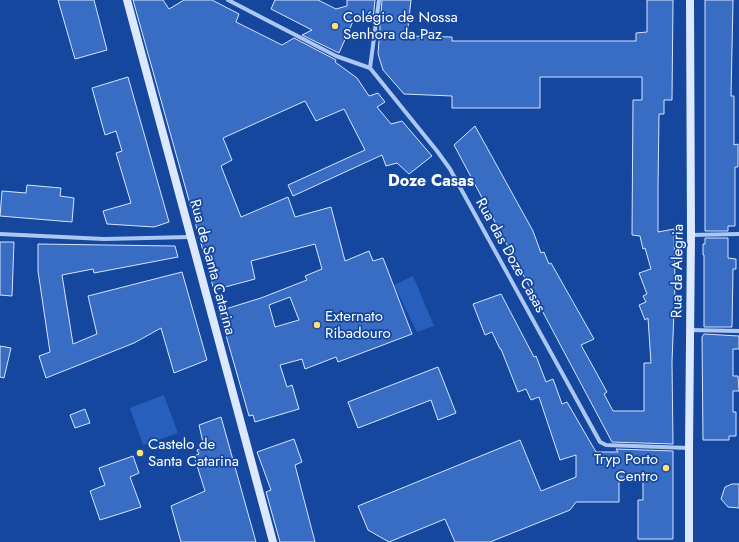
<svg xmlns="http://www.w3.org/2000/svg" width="739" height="542" font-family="Jost,sans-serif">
<rect width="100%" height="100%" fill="#15479e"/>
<path fill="#285fbc" d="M413,276L434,326L417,332L394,285Z
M164,395L178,433L143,445L130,408Z"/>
<path fill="#396dc4" stroke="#d5e4fd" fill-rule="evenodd" d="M58,0H94L107,50L75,59Z
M133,0H163L169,9L184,0H212L239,14L236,22L282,45L294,38L336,60L335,62L357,78L369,96L378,93L385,102L377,107L391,124L402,121L432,156L409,174L397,163L386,166L382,155L293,196L288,185L365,150L344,109L316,121L305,101L223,138L232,160L221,166L241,217L288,197L295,217L331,207L345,261L369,251L373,261L383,258L412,334L338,362L336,357L305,369L302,359L280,365L287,387L292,385L299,409L255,422L253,415L249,416L219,311L261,298L307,280L305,276L322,269L315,244L251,261L255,279L214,290ZM290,297L299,320L275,327L269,305Z
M275,0H318L336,9L347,6V0H375L373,20L354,19L339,53L302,35L312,30L271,9Z
M382,0H411L407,36L452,37V41H636V33L647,32V0H673L672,100H664V114H659L658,186V232L674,229L675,285L672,362L673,444L612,442L454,145L475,126L533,231L541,253L544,252L549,264L551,263L594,339L581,345L607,392L604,394L613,411H644V363H651L648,318L645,320L639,305L646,302L643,296L647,294L639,273L651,269L645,248L643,249L640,236L632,235L633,100H642V77H540V108H452V96L404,94L383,70L378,54Z
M705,0H733L731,96H734V145L738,144V167H735V226H728V231H705Z
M128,77L169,222L154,227L107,224L103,211L131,203L116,153L122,151L116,131L105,135L92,88Z
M27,185L61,188L60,196L74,198L72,222L0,216L2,191L26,193Z
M705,238H728V258L736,259V269H733L732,327H704V255H703V244H705Z
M0,242H14L12,296L0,295Z
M38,244L175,246L178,257L94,273L93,269L62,275L73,344L97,334L88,296L182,272L207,360L174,373L161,328L134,343L46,378L39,356L50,352L38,271Z
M501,294L534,357L536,356L546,382L553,379L562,404L567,402L596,452H618L616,449L673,451V539H638V500H643V478L619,477V502H576L570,510L490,542H455L445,519L389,542L368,530L358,506L520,440L541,491L576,477V455L560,460L539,397L531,400L526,389L518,392L501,349H500L492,332L485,335L473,304Z
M704,334L739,336V349H733V376H738L739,391H733V412H736V436H729V440H703L702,337Z
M0,346L11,348L4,378L0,377Z
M438,367L456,413L438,420L431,400L358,428L348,402Z
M85,409L90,423L75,428L70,415Z
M221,417L256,542H181L171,506L205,491L194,456L199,454L197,450L204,447L199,425Z
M294,439L302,462L295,465L315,542H280L266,492L271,490L257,452Z
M133,456L139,473L130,477L141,507L100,520L90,491L105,485L99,468Z
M732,484H739V508L728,507L721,499L725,487Z"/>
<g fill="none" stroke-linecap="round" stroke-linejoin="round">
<path stroke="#acc7f3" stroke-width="4" d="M228,0L336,56L370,68L437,151L450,169L600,442L606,445L689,448
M370,68L379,0
M0,234L104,239L190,237
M691,235L739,234
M690,330L739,331"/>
<path stroke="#dce8fd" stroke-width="8" d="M127,0L273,542
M689,542V448L691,235L690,0"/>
</g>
<g fill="#ffe06f" stroke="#15479e" stroke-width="1.5">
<circle cx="335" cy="26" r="4"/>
<circle cx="317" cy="325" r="4"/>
<circle cx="140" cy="453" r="4"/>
<circle cx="666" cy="468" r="4"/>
</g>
<g text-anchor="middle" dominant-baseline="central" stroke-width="3.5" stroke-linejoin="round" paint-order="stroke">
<g font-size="15" fill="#fff" stroke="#15479e" text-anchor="start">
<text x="343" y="17">Colégio de Nossa<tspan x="343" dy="17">Senhora da Paz</tspan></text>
<text x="325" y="316">Externato<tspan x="325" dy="17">Ribadouro</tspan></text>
<text x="148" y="444">Castelo de<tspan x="148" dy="17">Santa Catarina</tspan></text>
<text x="658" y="459" text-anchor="end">Tryp Porto<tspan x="658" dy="17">Centro</tspan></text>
</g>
<g font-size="15" fill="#fff" stroke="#15479e">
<text transform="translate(511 255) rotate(61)">Rua das Doze Casas</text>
<text transform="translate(213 267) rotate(75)">Rua de Santa Catarina</text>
<text transform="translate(677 271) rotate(-89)">Rua da Alegria</text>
</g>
<g font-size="16" font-weight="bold" fill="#fff" stroke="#15479e">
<text x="431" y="180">Doze Casas</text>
</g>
</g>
</svg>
